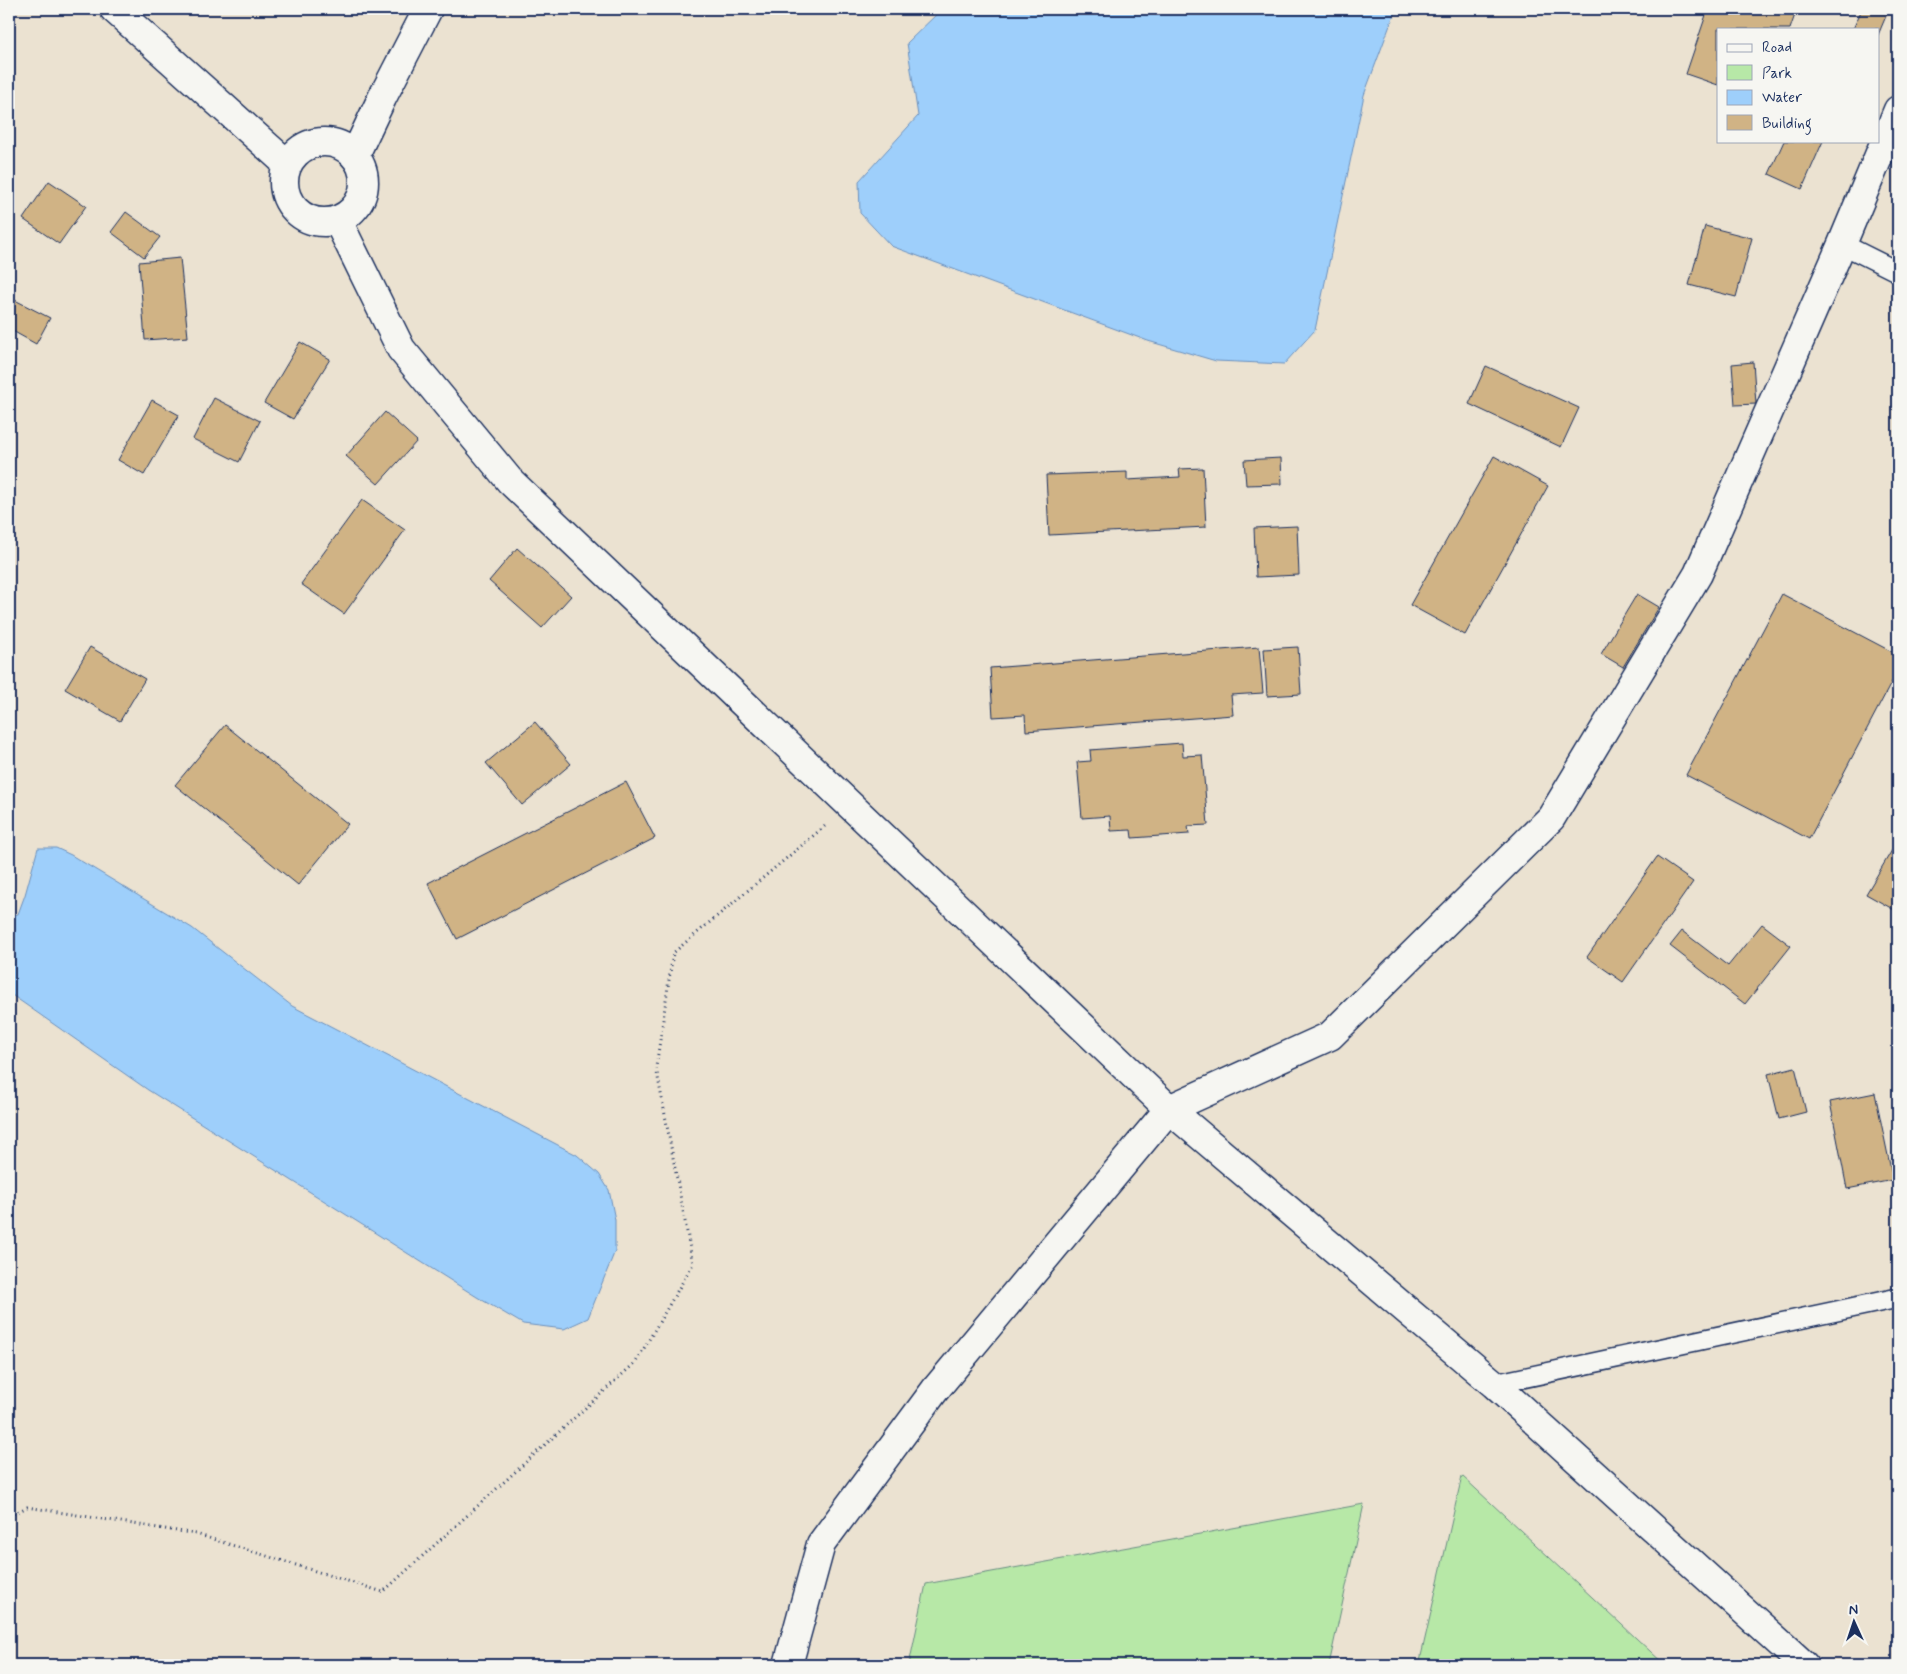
<svg xmlns="http://www.w3.org/2000/svg" width="1907" height="1674" font-family="Mynerve,sans-serif">
<rect width="100%" height="100%" fill="#ebe2d1"/>
<filter id="ink" filterUnits="userSpaceOnUse"><feTurbulence type="fractalNoise" baseFrequency=".02" numOctaves="2"/><feDisplacementMap in="SourceGraphic" scale="10" xChannelSelector="R" yChannelSelector="G"/><feConvolveMatrix kernelMatrix="1 2 1 2 8 2 1 2 1" color-interpolation-filters="sRGB"/></filter>
<g filter="url(#ink)">
<path fill="#b7e8a7" stroke="#698c82" d="M1462,1476L1665,1665H1419Z
M1364,1504L1329,1665H909L926,1584Z"/>
<path fill="#9ecffb" stroke="#6a8fbc" d="M942,9H1396L1364,95L1315,330L1284,364L1216,361L1148,341L891,246L860,213L859,181L918,116L907,43Z
M38,848H56L71,855L192,928L292,1006L577,1155L599,1174L609,1190L615,1220V1251L588,1318L564,1329L523,1324L477,1297L148,1090L9,993V916L18,914L25,895Z"/>
<path fill="#d0b385" stroke="#1b2f5e" d="M1708,9H1797L1790,29H1718V85L1686,74Z
M1862,9H1889L1878,35V29H1853Z
M1784,141H1823L1802,189L1769,174Z
M49,181L86,206L59,244L23,219Z
M126,212L160,237L144,257L111,232Z
M1705,226L1752,238L1736,297L1689,285Z
M180,258L188,337L145,340L139,262Z
M9,297L50,318L36,344L9,329Z
M300,342L330,359L293,419L264,403Z
M1753,362L1756,404L1735,405L1732,364Z
M1486,366L1579,408L1561,447L1469,404Z
M214,398L260,421L239,462L193,439Z
M152,400L179,415L144,475L118,460Z
M385,412L417,441L378,484L346,456Z
M1494,456L1548,486L1465,635L1410,605Z
M1281,458L1282,484L1246,485L1244,460Z
M1203,468L1206,527L1049,535L1046,475L1127,472V480L1180,477L1179,469Z
M362,500L405,530L344,614L301,584Z
M1297,526L1299,575L1256,577L1254,528Z
M517,548L571,596L542,628L489,581Z
M1637,594L1659,607L1623,667L1601,654Z
M1782,594L1898,655V670L1809,839L1686,775Z
M90,647L145,679L120,721L65,689Z
M1259,647L1263,693L1231,695L1233,715L1026,731L1025,715L993,717L990,668Z
M1298,647L1301,694L1267,696L1264,649Z
M535,722L571,764L522,805L486,763Z
M225,725L348,824L298,885L175,785Z
M1182,743L1183,756L1202,755L1208,825L1188,826L1189,834L1132,838L1131,830L1111,831L1110,816L1082,818L1077,762L1091,761L1090,750Z
M626,782L655,838L457,939L428,883Z
M1898,840V912L1866,894Z
M1657,857L1693,882L1623,982L1587,957Z
M1762,924L1791,946L1745,1004L1670,946L1682,931L1728,966Z
M1795,1067L1806,1112L1779,1119L1768,1074Z
M1875,1093L1893,1180L1847,1189L1830,1102Z"/>
<g fill="none" stroke-linecap="round" stroke-linejoin="round">
<g stroke="#1b2f5e" stroke-width="22">
<path id="lane" d="M1842,244L1898,272
M1494,1384L1898,1298"/>
</g>
<g stroke="#1b2f5e" stroke-width="31">
<path id="street" d="M114,9L287,164
M284 182a40 40 0 1 1 80 0a40 40 0 1 1-80 0Z
M355,155L382,98L428,9
M338,221L401,349L510,481L1169,1109L1494,1384L1804,1665
M788,1665L821,1544L935,1390L1169,1109L1330,1036L1551,818L1698,574L1842,244L1898,110"/>
</g>
<path stroke="#1b2f5e" stroke-width="3" stroke-dasharray="1 4" stroke-linecap="butt" d="M9,1516L27,1507L196,1534L383,1592L636,1362L693,1264L656,1067L673,953L825,826"/>
<use href="#lane" stroke="#f6f6f2" stroke-width="19"/>
<use href="#street" stroke="#f6f6f2" stroke-width="28"/>
</g>
</g>
<rect width="1907" height="1674" fill="none" stroke="#f6f6f2" stroke-width="30"/>
<rect x="15" y="15" width="1877" height="1644" fill="none" stroke="#1b2f5e" stroke-width="2" filter="url(#ink)"/>
<rect x="1717" y="28" width="162" height="115" fill="#f6f6f2" stroke="#9ea6b7"/>
<rect x="1727" y="44" width="25" height="8" fill="#f6f6f2" stroke="#9ea6b7"/>
<text x="1762" y="52" font-size="15" fill="#1b2f5e">Road</text>
<rect x="1727" y="65" width="25" height="15" fill="#b7e8a7" stroke="#9ea6b7"/>
<text x="1762" y="78" font-size="15" fill="#1b2f5e">Park</text>
<rect x="1727" y="90" width="25" height="15" fill="#9ecffb" stroke="#9ea6b7"/>
<text x="1762" y="102" font-size="15" fill="#1b2f5e">Water</text>
<rect x="1727" y="115" width="25" height="15" fill="#d0b385" stroke="#9ea6b7"/>
<text x="1762" y="128" font-size="15" fill="#1b2f5e">Building</text>
<g transform="translate(1854 1622) rotate(357)" stroke="#f6f6f2" stroke-width="4" paint-order="stroke">
<path d="M0-4L9 19L0 12L-9 19Z" fill="#1b2f5e"/>
<text y="-8" font-size="14" font-weight="bold" text-anchor="middle" fill="#1b2f5e">N</text>
</g>
</svg>
